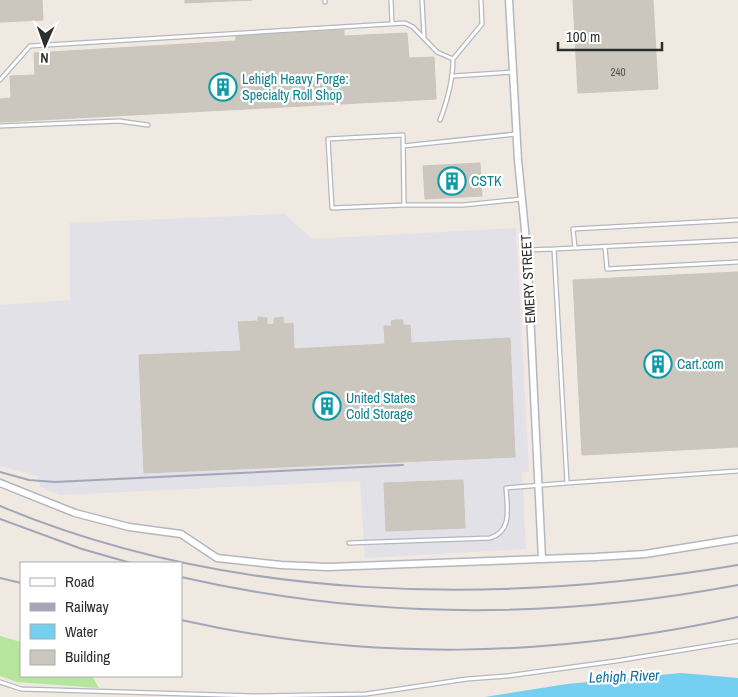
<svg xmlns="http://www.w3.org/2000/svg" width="738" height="697" font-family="'Archivo Narrow',sans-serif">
<rect width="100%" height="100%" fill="#efe9e1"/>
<path fill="#e3e1e8" d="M285,214L312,239L516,228L529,472H522L526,549L365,558L360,481L60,495L40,487L38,476L0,466V305L70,300V223Z"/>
<path fill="#b6e59e" d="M0,636L21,642V676H92L99,688L17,682L0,676Z"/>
<path fill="#75cff0" d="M681,673L738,678V697H485L567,684Z"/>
<path fill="#cbc7bf" stroke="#cbc5ba" d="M0,0H42L43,20L0,22Z
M185,0H252L185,3Z
M573,0H653L658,89L578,93Z
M344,30V36L407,33L409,58L434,57L436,99L0,122V99L11,98L10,76L35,75L34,53L236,41V36Z
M480,163L482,196L425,199L423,166Z
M738,272V447L582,455L573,280Z
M258,317L267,318V325L274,324V318H278L283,317L284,324L293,323L294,349L385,344L384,326H392L391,321L395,320H403V325H410L411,343L510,338L515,457L144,473L139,355L241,351L238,322L258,321Z
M463,480L465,528L386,531L384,483Z"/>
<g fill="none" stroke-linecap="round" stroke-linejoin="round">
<g stroke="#b4b7c1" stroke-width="5.5">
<path id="lane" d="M325,0V2
M391,0L392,23
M422,0L424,37
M453,76L514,72
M0,80L30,46L405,23L413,27L437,52L453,59
M440,120C448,99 453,81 453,59L482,24L481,0
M0,126L119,121L148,125
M403,135L404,205L332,208L328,139Z
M403,146L516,134
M404,205H463L522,199
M738,240L554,249L567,483L738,471
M605,247L607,269L738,262
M575,248L573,229L738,220
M527,250L554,249
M349,543L490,538C513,531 507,507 506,488L567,483
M0,682L21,689L257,696L366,694L467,679L507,676L616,661L738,641"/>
</g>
<g stroke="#b4b7c1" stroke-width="9">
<path id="street" d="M509,0L518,160L527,250L542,559
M0,483L75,513L129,527L181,534L217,558L281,565L328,567L596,557L645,554L738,539"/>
</g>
<use href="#lane" stroke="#fff" stroke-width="3"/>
<use href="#street" stroke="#fff" stroke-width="6"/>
<path stroke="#a3a6b8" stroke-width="2" d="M0,472L29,480L55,482L403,465
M0,506C229,602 496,606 738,565
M0,519L82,549L131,563
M181,577C365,619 553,620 738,585
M0,578L21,583
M181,620C368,662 551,658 738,617"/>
</g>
<defs>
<g id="building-ring" transform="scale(1.4375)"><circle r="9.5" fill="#fff" stroke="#0f9aa8" stroke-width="1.5"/><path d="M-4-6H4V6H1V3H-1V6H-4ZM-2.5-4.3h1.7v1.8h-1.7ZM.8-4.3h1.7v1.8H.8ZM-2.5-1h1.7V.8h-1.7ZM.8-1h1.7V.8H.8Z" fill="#0f9aa8"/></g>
</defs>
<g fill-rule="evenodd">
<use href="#building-ring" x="223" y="87"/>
<use href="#building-ring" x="452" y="181"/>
<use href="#building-ring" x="658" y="364"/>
<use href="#building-ring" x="327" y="406"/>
</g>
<g text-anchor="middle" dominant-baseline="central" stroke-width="4.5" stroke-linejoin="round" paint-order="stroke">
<g font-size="11" fill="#555452">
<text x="618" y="72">240</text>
</g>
<g font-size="14" fill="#0d838f" stroke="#fff" text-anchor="start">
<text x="242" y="79">Lehigh Heavy Forge:<tspan x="242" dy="16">Specialty Roll Shop</tspan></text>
<text x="471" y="181">CSTK</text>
<text x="677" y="364">Cart.com</text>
<text x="346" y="398">United States<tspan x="346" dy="16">Cold Storage</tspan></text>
</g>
<g font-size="14" fill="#2e2e2e" stroke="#fff">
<text transform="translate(528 279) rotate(-93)">EMERY STREET</text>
</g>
<g font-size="15" font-style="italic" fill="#0d6fa3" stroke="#fff">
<text transform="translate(624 676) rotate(-2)">Lehigh River</text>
</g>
</g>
<rect x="20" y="562" width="162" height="115" fill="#ffffff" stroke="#ababab"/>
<rect x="30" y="578" width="25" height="8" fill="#ffffff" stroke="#ababab"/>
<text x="65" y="587" font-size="15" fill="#2e2e2e">Road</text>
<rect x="30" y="603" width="25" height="8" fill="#a3a6b8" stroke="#ababab"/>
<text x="65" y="612" font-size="15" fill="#2e2e2e">Railway</text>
<rect x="30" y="624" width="25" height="15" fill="#75cff0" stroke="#ababab"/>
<text x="65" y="637" font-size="15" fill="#2e2e2e">Water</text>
<rect x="30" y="650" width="25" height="15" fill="#cbc7bf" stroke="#ababab"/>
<text x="65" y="662" font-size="15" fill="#2e2e2e">Building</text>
<g transform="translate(45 45) rotate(182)" stroke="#ffffff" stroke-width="4" paint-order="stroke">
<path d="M0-4L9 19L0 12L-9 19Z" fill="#2e2e2e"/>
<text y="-8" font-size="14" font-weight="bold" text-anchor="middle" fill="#2e2e2e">N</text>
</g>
<path d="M558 42v8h104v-8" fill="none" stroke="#2e2e2e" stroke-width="2.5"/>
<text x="566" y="42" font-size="15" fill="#2e2e2e" stroke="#ffffff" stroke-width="4" paint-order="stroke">100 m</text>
</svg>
